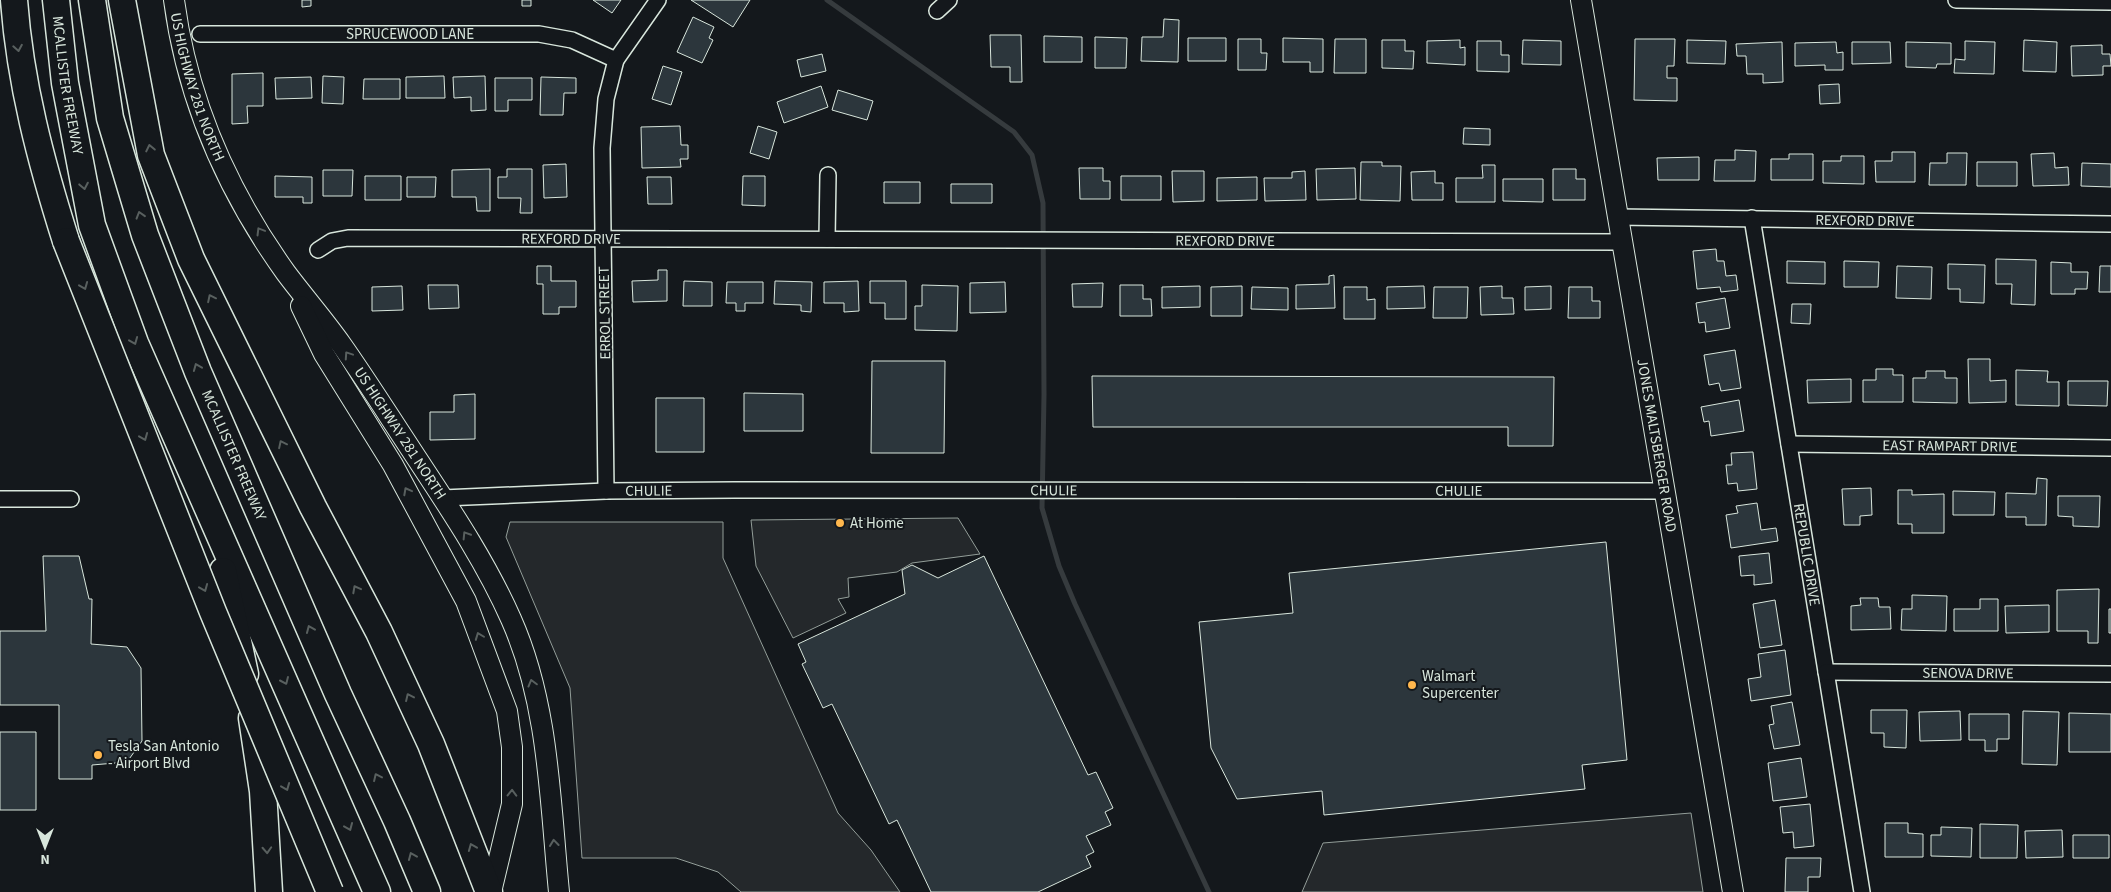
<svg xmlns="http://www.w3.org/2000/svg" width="2111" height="892" font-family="'Source Sans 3',sans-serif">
<rect width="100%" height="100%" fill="#14181c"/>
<path fill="#24282b" stroke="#939e99" d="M958,518L980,554L912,563L897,572L848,578L849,597L838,599L846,613L793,638L756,566L751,520Z
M510,522H723V558L838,813L871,850L900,892H741L718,872L676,858H582L570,688L506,537Z
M1691,813L1703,892H1302L1323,843Z"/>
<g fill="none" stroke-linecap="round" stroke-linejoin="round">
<path stroke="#363b3e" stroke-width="5" d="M827,0L1014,132L1032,155L1043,203L1044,395L1042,508L1059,566L1075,604L1209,892"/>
</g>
<path fill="#2c363c" stroke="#d8e6dc" d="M302,0H311V6L302,7Z
M522,0H531V6H522Z
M593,0H621L612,13Z
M691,0H750L733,27Z
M693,17L714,27L709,38L713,40L702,63L677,52Z
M1164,19L1179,20L1178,62L1141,61L1142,37H1163Z
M990,35H1021L1022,82H1010V67H991Z
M1044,36L1082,37V62H1044Z
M1095,37L1127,38L1126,68H1095Z
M1188,38H1226V61H1188Z
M1283,38L1323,39V72H1310V62H1283Z
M1238,39H1261V53H1267L1266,70H1238Z
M1335,39H1366V73H1334Z
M1635,39H1675L1674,66H1667V78H1677V101L1634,100Z
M1382,40H1405V51H1414L1413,69L1382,68Z
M1460,40V48L1465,47V65L1427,63V41Z
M1523,40L1561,41V65L1522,64Z
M1687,40L1726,41L1725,64L1687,63Z
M2024,40L2057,42L2056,72L2023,71Z
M1477,41H1501V55H1509V72L1477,71Z
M1965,41L1995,42L1994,74L1954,73L1955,59L1965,60Z
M1782,42L1783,82L1763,83V74H1747L1746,56H1737L1736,44Z
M1836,42L1837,53L1843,52V70H1825V65L1795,66V43Z
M1852,42H1890L1891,63L1852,64Z
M1906,42L1951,43V64H1937L1936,68L1906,67Z
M2102,45V54H2110L2111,66H2103V75L2072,76L2071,46Z
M822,54L826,71L801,77L797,60Z
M663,66L682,72L671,105L652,99Z
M263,73V106H247L248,123L232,124V74Z
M323,76L344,77L343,104L322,103Z
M444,76L445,98H406V77Z
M485,76L486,110L471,111V97L454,98L453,77Z
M311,77L312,98L276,99L275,78Z
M541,77L576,78V93H564L563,115H540Z
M495,78H532V100H508V111H495Z
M364,79H400V99H363Z
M1839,84L1840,103L1820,104L1819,85Z
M821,86L828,107L784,123L777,102Z
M838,90L873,101L867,120L832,110Z
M680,126L681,145H688V159H680L681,167L642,168L641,127Z
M758,126L777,132L769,159L750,153Z
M1464,128L1490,129V145L1463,144Z
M1735,150L1756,151L1755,181H1714L1715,160H1735Z
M1892,152H1915V182H1876L1875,161H1892Z
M1947,153H1967L1966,185H1929L1930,163H1947Z
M2054,153L2055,168L2068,167L2069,185L2033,186L2031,154Z
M1789,154H1813V180H1771V159H1789Z
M1841,156H1864V184L1823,183V161H1841Z
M1699,157V180H1658L1657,158Z
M1361,162H1382V166H1401L1400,201L1360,200Z
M1977,162H2017V186H1977Z
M2082,163L2111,164V187L2081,186Z
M566,164L567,197L544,198L543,165Z
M1482,165H1495V202H1456V178H1483Z
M1079,168H1103V181H1110V199H1080Z
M1355,168L1356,199L1317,200L1316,169Z
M490,169V211H477L476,197H452V170Z
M507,169H532V213H520L521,198H498V177H507Z
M1553,169H1576V179H1585V200H1553Z
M323,170H353L352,196H323Z
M1172,171H1204V201L1173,202Z
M1305,171L1306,200L1265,201L1264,178H1292V172Z
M1435,171V183H1443V200H1412L1411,172Z
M275,176L312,177V203H303V197H275Z
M365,176H401V200H365Z
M743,176H765V206L742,205Z
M1121,176H1161V200H1121Z
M407,177H436L435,197H407Z
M647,177H671L672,204H648Z
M1257,177V200L1217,201V178Z
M1503,179H1543V202L1503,201Z
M884,182H920V203H884Z
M951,184H992V203H951Z
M1716,249L1717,261H1724L1726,276L1736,275L1738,290L1721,292L1720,287L1697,289L1693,251Z
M1996,259L2036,260L2035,305L2011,304L2012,284H1996Z
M1787,261L1825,262V284L1787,283Z
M1844,261L1879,262L1878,287H1844Z
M2051,262L2071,263V272H2088L2087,289H2075V294H2051Z
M1948,264L1985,265L1984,303L1960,302V289H1948Z
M537,266H551V281H576V307H559V314H543V284H537Z
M1897,266L1932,267L1931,299L1896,298Z
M2100,266H2111V292H2099Z
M658,270H667V301L633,302L632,281L658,280Z
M1334,275L1335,308L1296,309V285L1329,284V276Z
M684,281L712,282V306H683Z
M775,281L812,282L811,312L801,311V305L774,304Z
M858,281L859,311L844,312V303H824V282Z
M870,281H906V319H885V303H870Z
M727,282H763V303H745V311H736V303H726Z
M1005,282L1006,312L970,313V283Z
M1103,283L1102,307H1073L1072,284Z
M428,285H458L459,308L429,309Z
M922,285L958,286L957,331L915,330V306H922Z
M1120,285H1143V299H1151L1152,316H1120Z
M402,286L403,310L372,311V287Z
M1200,286V307L1162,308V287Z
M1242,286V316H1211V287Z
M1424,286L1425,308L1387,309V287Z
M1502,286V298H1513L1514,314L1481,315L1480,287Z
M1551,286V309L1525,310V287Z
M1252,287L1288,288V310L1251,309Z
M1344,287H1367V300L1375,299V319H1344Z
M1434,287H1468L1467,318H1433Z
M1569,287H1592V301H1600V318H1568Z
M1725,298L1730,328L1706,332L1705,322L1699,323L1696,303Z
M1792,304H1811L1810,324L1791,323Z
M1735,350L1741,388L1721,391L1719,383L1709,385L1704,355Z
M1968,359H1990V381L2006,380V402L1969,403Z
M872,361H945L944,453H871Z
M1876,369H1893V375H1903V402H1863V380H1876Z
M2016,370L2048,371L2047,382H2059V406L2016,405Z
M1926,371H1945V378H1957V403L1913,402V378H1926Z
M1092,376L1554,377L1553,446H1508V427H1093Z
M1851,379V402L1808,403L1807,380Z
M2068,381H2108L2107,406L2068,405Z
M744,393L803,394V431H744Z
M475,394V439L430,440V412H454V395Z
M656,398H704V452H656Z
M1739,400L1744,431L1711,436L1709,421L1704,422L1701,407Z
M1753,452L1757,489L1738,491L1737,483L1728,484L1726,465H1732L1731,453Z
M2037,478L2047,479L2046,525H2026V517H2006V493L2036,494Z
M1871,488L1872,515L1860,516V525H1844L1842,489Z
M1898,490H1912V495L1944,494V533H1912V524H1898Z
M1953,491L1995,492L1994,515H1953Z
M2058,496H2100L2099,527L2073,526V517L2058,516Z
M1757,503L1761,530L1776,528L1778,541L1731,548L1726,515L1738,513L1736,506Z
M1606,542L1627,760L1582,765L1585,789L1324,815L1322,791L1237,799L1211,748L1199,622L1293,613L1289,573Z
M1769,553L1772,583L1754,585V575L1741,576L1739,556Z
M43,556H79L89,599H92L91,644L127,647L141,668L142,741L127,762L92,765V779H59V705H0V631H46Z
M984,556L1088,775L1096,772L1113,808L1105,812L1111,825L1086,836L1094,852L1086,856L1091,867L1038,892H931L897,820L889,824L832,704L823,708L802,664L806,662L798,644L905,594L902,570L912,565L938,578Z
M2099,589L2098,643H2088V631H2057V590Z
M1912,595L1947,596L1946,631L1901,630L1902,609H1912Z
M1860,598H1878L1879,607H1890L1891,629L1851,630V606L1861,605Z
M1980,599H1998V631H1954V609H1980Z
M1775,600L1782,645L1760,648L1753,604Z
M2049,605V632L2006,633L2005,606Z
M2109,609H2111V633H2109Z
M1785,650L1791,695L1751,701L1748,679L1761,677L1758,654Z
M1792,702L1800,745L1774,749L1769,725L1774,724L1771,706Z
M1871,710H1907L1906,748L1884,747V733H1871Z
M1960,711L1961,740L1920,741L1919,712Z
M2023,711L2059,712L2057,765L2022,764Z
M2069,713L2111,714V752H2069Z
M1969,714H2009V739H1997V751H1985V740H1969Z
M0,732H36V810H0Z
M1801,758L1807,797L1773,801L1768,763Z
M1810,804L1814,846L1794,848L1793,832L1783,833L1780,807Z
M1885,823H1908V833L1923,834V857H1885Z
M1980,824L2018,825L2017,858H1980Z
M1941,827L1972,828L1971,857L1931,856V835H1941Z
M2062,830L2063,857L2026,858L2025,831Z
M2073,835H2109V858H2073Z
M1786,858H1821L1820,877H1808V892H1785Z"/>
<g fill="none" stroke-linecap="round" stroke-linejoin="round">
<g stroke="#d8e6dc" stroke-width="18">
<g id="minor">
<path d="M1956,0L2111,2"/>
<path d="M937,11L949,0"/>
<path id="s1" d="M200,34H539L572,40L616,60"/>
<path id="s2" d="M1617,217L2111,224"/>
<path id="s3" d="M1752,218L1862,892"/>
<path d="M827,239L828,175"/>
<path id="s4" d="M318,250L332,241L348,238L1622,242"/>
<path id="s5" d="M1789,444L2111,448"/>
<path d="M606,491L602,148L606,99L616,60L658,0"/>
<path id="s6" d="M443,498L606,491L734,490L1664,491"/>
<path d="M0,499H71"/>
<path id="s7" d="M1826,672L2111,674"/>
</g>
</g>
<g stroke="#d8e6dc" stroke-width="22">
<g id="secondary">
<path id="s8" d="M174,0C187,99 228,192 286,273C304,297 324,320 341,344C365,378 387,413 410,448C446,503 484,558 511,619C549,704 550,801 559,892"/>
<path id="s9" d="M1581,0L1733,892"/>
<path d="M301,306L324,354L393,465L466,601L507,711L512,747V804L491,892"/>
</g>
</g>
<g stroke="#d8e6dc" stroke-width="29">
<g id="motorway">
<path d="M14,0C20,83 41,162 66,241"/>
<path id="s10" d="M56,0L65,83L92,225L135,343L377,892"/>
<path id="s11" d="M92,0L110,118L145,235L198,372L338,694L397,821L427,892"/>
<path d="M122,0L151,155L191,259L313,507L379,632L431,744L489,892"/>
<path d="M223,571L245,674"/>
<path d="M252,718L263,791L269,892"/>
</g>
</g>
<use href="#minor" stroke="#14181c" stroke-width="15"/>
<use href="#secondary" stroke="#14181c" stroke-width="20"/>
<use href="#motorway" stroke="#14181c" stroke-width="26"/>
<g stroke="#d8e6dc" stroke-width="29" stroke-linecap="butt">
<path id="motorway-bridge" d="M66,241L213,612L330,892"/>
</g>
<use href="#motorway-bridge" stroke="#14181c" stroke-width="26"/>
</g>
<defs><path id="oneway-chevron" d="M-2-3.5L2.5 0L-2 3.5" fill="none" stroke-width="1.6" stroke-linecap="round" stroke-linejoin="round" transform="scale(1.25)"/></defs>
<g stroke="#59605f">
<use href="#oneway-chevron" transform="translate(18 48) rotate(80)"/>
<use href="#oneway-chevron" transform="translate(150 148) rotate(-102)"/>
<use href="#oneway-chevron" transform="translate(84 186) rotate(79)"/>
<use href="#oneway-chevron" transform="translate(140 215) rotate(-107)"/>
<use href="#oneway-chevron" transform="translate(260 231) rotate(-121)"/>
<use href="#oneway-chevron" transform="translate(84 286) rotate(68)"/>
<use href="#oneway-chevron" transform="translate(211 298) rotate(-116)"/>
<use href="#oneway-chevron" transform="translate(134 341) rotate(68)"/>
<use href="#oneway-chevron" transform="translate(348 355) rotate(-124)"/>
<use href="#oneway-chevron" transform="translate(197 367) rotate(-112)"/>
<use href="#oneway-chevron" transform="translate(144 437) rotate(68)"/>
<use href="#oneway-chevron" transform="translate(282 444) rotate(-116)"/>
<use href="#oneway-chevron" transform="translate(407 491) rotate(-118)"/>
<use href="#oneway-chevron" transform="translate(466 535) rotate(-122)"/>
<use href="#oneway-chevron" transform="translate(204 588) rotate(68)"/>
<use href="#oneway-chevron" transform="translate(356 589) rotate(-118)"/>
<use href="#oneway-chevron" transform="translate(310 629) rotate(-113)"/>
<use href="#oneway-chevron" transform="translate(479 636) rotate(-111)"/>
<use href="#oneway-chevron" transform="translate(285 681) rotate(66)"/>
<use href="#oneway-chevron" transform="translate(532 683) rotate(-105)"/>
<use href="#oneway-chevron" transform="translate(409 697) rotate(-115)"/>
<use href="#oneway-chevron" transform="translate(377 777) rotate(-115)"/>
<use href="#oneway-chevron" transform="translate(286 787) rotate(68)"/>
<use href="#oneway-chevron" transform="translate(512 793) rotate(-89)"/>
<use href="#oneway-chevron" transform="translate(349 827) rotate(67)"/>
<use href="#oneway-chevron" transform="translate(554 843) rotate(-96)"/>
<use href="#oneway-chevron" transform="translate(472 847) rotate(-112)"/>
<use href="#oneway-chevron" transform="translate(267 850) rotate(87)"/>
<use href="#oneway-chevron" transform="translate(412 856) rotate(-113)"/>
</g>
<g fill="#ffb74d" stroke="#14181c" stroke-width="2">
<circle cx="840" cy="523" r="5"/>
<circle cx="1412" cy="685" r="5"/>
<circle cx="98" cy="755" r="5"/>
</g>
<g text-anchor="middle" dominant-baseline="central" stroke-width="4" stroke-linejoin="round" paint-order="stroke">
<g font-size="15" fill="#d8e6dc" stroke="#14181c">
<text stroke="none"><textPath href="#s1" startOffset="210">SPRUCEWOOD LANE</textPath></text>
<text stroke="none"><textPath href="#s10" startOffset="86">MCALLISTER FREEWAY</textPath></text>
<text stroke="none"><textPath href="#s8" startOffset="90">US HIGHWAY 281 NORTH</textPath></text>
<text stroke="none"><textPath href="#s2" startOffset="248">REXFORD DRIVE</textPath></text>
<text stroke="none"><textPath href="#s4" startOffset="256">REXFORD DRIVE</textPath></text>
<text stroke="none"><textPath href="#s4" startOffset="910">REXFORD DRIVE</textPath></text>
<text transform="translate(605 313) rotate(-91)">ERROL STREET</text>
<text stroke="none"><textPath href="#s8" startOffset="495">US HIGHWAY 281 NORTH</textPath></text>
<text stroke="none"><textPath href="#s9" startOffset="452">JONES MALTSBERGER ROAD</textPath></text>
<text stroke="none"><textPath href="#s5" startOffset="161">EAST RAMPART DRIVE</textPath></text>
<text stroke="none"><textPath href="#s11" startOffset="479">MCALLISTER FREEWAY</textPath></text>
<text stroke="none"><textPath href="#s6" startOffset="206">CHULIE</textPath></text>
<text stroke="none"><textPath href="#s6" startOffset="611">CHULIE</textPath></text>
<text stroke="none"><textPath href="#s6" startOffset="1016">CHULIE</textPath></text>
<text stroke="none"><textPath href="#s3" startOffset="341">REPUBLIC DRIVE</textPath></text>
<text stroke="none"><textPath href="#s7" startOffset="142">SENOVA DRIVE</textPath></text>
</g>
<g font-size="15" fill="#d8e6dc" stroke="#14181c" text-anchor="start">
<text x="850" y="523">At Home</text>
<text x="1422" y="676">Walmart<tspan x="1422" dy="17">Supercenter</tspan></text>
<text x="108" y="746">Tesla San Antonio<tspan x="108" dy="17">- Airport Blvd</tspan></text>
</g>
</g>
<g transform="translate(45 847) rotate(180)" stroke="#14181c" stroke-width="4" paint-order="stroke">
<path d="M0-4L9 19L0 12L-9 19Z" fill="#d8e6dc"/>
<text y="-8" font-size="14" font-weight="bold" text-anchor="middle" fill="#d8e6dc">N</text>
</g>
</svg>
